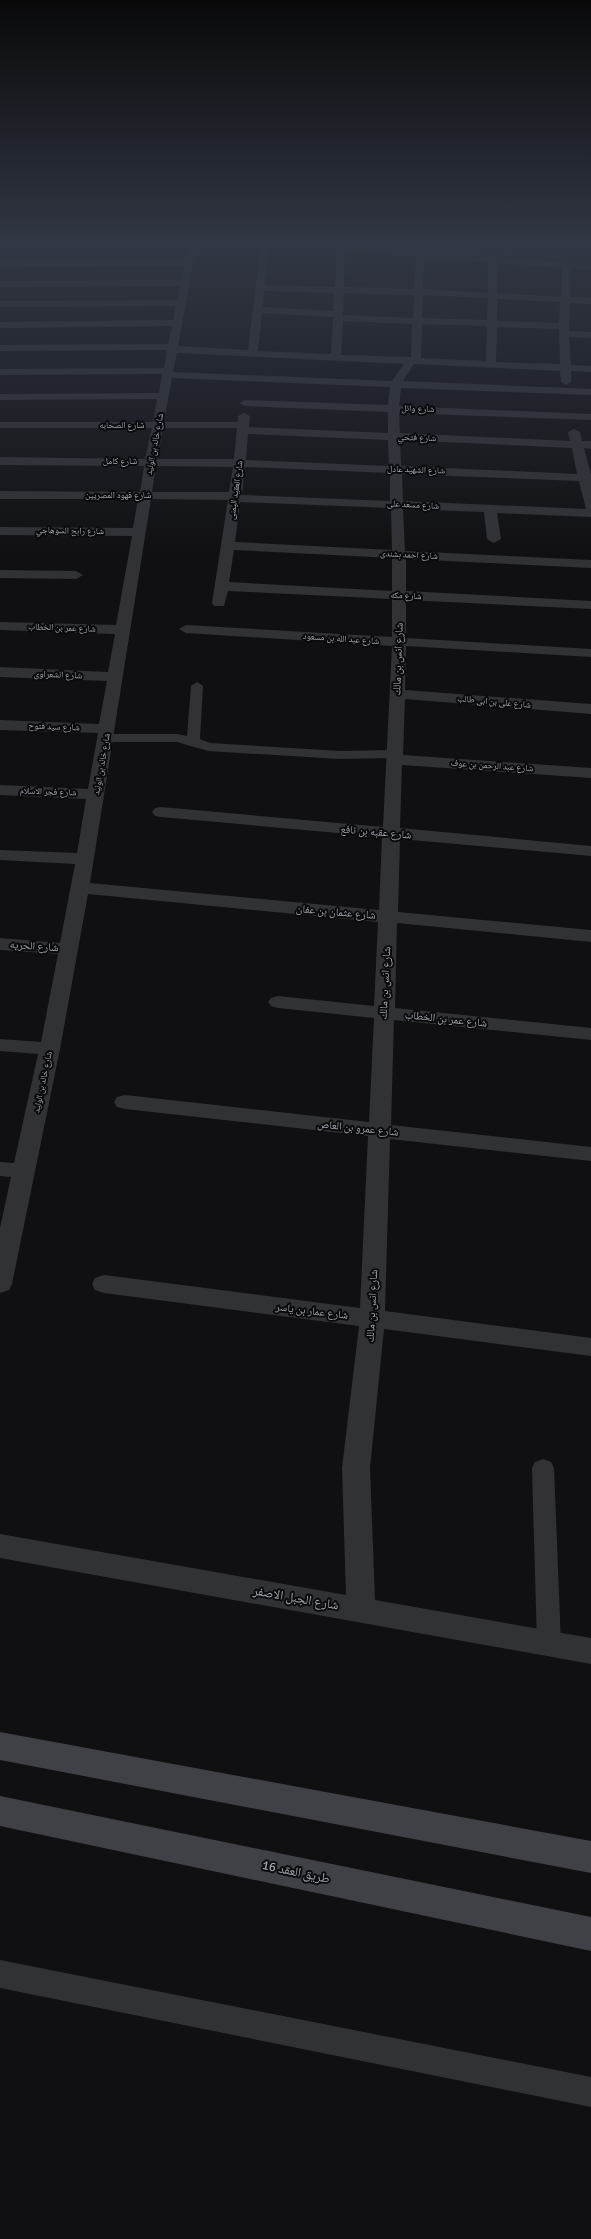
<svg xmlns="http://www.w3.org/2000/svg" width="591" height="2239" font-family="Signika,'Noto Naskh Arabic',sans-serif">
<rect width="100%" height="100%" fill="#101012"/>
<g fill="none" stroke-linecap="round" stroke-linejoin="round">
<path fill="#313236" fill-rule="evenodd" d="M197,682L203,686L200,739L210,743L340,751L394,750L401,754L394,758L340,759L208,751L177,742H106L99,738L106,734H177L187,736L191,686Z
M543,1459L551,1462L554,1468L561,1644L558,1651L549,1655L540,1651L537,1644L532,1468L535,1462Z
M0,1960L591,2077V2107L0,1988Z"/>
<path fill="#313236" fill-rule="evenodd" d="M0,242H197L178,346L248,350L261,242H269L265,285L335,287L337,249L284,245L280,242H312L591,265V271L571,269L570,297L591,298V304L570,303L569,331L591,332V338L569,337L571,365L591,366V372L571,371V382L566,385L561,382L560,371L414,364L403,381L591,389V395L401,388L399,406L591,414V420L399,413L400,433L570,441L568,432L574,429L580,432L582,441H591V449L584,448L591,474V517L497,513L501,539L494,543L487,539L484,512L403,509L405,551L591,560V568L406,559V591L591,601V609L406,600V638L591,649V657L406,646L405,690L591,704V714L405,699L403,755L591,768V778L402,765L400,828L591,846V856L400,839L398,912L591,930V942L397,923L395,1008L591,1028V1040L394,1020L391,1125L591,1147V1161L390,1139L385,1311L591,1338V1356L384,1329L370,1468L375,1600L591,1638V1664L0,1558V1534L346,1595L342,1468L359,1326L104,1293L95,1290L92,1284L95,1278L104,1275L360,1308L368,1136L125,1109L117,1107L114,1102L117,1097L125,1095L369,1122L374,1018L278,1008L271,1006L268,1002L271,998L278,996L374,1006L378,922L88,894L60,1049L12,1284L9,1290L0,1293V1228L11,1177L0,1176V1162L14,1163L38,1054L0,1051V1039L41,1042L58,954L0,950V938L60,943L75,864L0,860V850L77,853L86,799L0,795V785L88,789L98,733L0,730V720L99,724L107,681L0,677V667L108,672L115,634L0,630V622L116,625L132,536L0,535V527L133,528L138,499H0V491L140,492L144,466L0,465V457L145,459L152,428H0V422H153L157,399L0,400V394L159,393L162,374L0,375V369L164,368L167,350L0,351V345L168,344L172,326L0,328V322L173,320L176,306L0,307V301L177,300L180,286L0,287V281L181,280L184,266L0,267V261L185,260L188,248H0ZM345,250L416,256L414,289L344,287ZM424,257L488,262V293L423,289ZM497,263L562,268L561,297L497,293ZM264,291L334,293L333,311L263,307ZM344,293L414,295L413,318L343,315ZM423,295L488,298L487,320L422,318ZM497,299L560,302L559,323L497,321ZM262,313L333,317L331,354L258,351ZM343,321L412,324L411,357L341,355ZM422,324L487,326L486,361L421,358ZM497,327L559,329L560,364L496,362ZM177,353L404,364L392,381L173,372ZM172,378L390,387L388,405L245,400L239,403L245,406L388,412V433L249,427L250,416L244,413L238,416V422H164ZM163,428H237L234,459H157ZM248,434L388,440L389,466L246,460ZM400,440L572,448L577,474L401,466ZM156,466L233,467L229,492H152ZM245,467L390,473V501L242,495ZM402,474L579,481L586,509L403,501ZM151,499L228,500L212,603L214,606H224L228,591L392,599V637L186,625L179,629L186,633L392,646L383,827L161,807L155,808L152,812L155,816L161,817L382,837L379,910L90,883ZM240,502L391,508L392,550L235,542ZM234,550L392,558V591L229,582Z
M552,242H591V247L556,245Z
M0,570L76,571L83,575L76,579L0,578Z"/>
<path fill="#404146" fill-rule="evenodd" d="M0,1732L591,1841V1873L0,1760Z
M0,1796L591,1917V1951L0,1826Z"/>
</g>
<linearGradient id="sky" x2="0" y2="1"><stop stop-color="#09090a"/><stop offset="0.44" stop-color="#313744"/><stop offset="1" stop-color="#313744" stop-opacity="0"/></linearGradient>
<rect width="591" height="555" fill="url(#sky)"/>
<g text-anchor="middle" dominant-baseline="central" stroke-width="4" stroke-linejoin="round" paint-order="stroke">
<g font-size="9" fill="#a2a7b2" stroke="#0b0b0d">
<text transform="translate(418 409) rotate(2)">شارع وائل</text>
<text x="122" y="425">شارع الصحابه</text>
<text transform="translate(417 438) rotate(2)">شارع فتحي</text>
<text transform="translate(155 444) rotate(-79)">شارع خالد بن الوليد</text>
<text x="120" y="461">شارع كامل</text>
<text transform="translate(416 470) rotate(2)">شارع الشهيد عادل</text>
<text transform="translate(236 490) rotate(-82)">شارع العقيد اليمنى</text>
<text x="118" y="495">شارع قهوه المصريين</text>
<text transform="translate(413 505) rotate(3)">شارع مسعد على</text>
<text transform="translate(70 531) rotate(1)">شارع رابح السوهاجي</text>
<text transform="translate(409 555) rotate(3)">شارع احمد بشندى</text>
<text transform="translate(406 596) rotate(3)">شارع مكه</text>
<text transform="translate(62 628) rotate(2)">شارع عمر بن الخطاب</text>
<text transform="translate(341 639) rotate(4)">شارع عبد الله بن مسعود</text>
<text transform="translate(58 675) rotate(2)">شارع الشعراوى</text>
<text transform="translate(494 702) rotate(5)">شارع على بن ابى طالب</text>
<text transform="translate(54 727) rotate(2)">شارع سيد فتوح</text>
<text transform="translate(102 764) rotate(-80)">شارع خالد بن الوليد</text>
<text transform="translate(492 766) rotate(4)">شارع عبد الرحمن بن عوف</text>
<text transform="translate(48 792) rotate(2)">شارع فجر الاسلام</text>
<text transform="translate(43 1082) rotate(-78)">شارع خالد بن الوليد</text>
</g>
<g font-size="11" fill="#a2a7b2" stroke="#0b0b0d">
<text transform="translate(398 659) rotate(-88)">شارع انس بن مالك</text>
<text transform="translate(376 832) rotate(5)">شارع عقبه بن نافع</text>
<text transform="translate(336 912) rotate(5)">شارع عثمان بن عفان</text>
<text transform="translate(34 946) rotate(4)">شارع الحريه</text>
<text transform="translate(385 983) rotate(-87)">شارع انس بن مالك</text>
<text transform="translate(446 1019) rotate(6)">شارع عمر بن الخطاب</text>
<text transform="translate(358 1128) rotate(6)">شارع عمرو بن العاص</text>
<text transform="translate(372 1306) rotate(-87)">شارع انس بن مالك</text>
<text transform="translate(312 1311) rotate(7)">شارع عمار بن ياسر</text>
</g>
<g font-size="13" fill="#a2a7b2" stroke="#0b0b0d">
<text transform="translate(296 1598) rotate(10)">شارع الجبل الاصفر</text>
<text transform="translate(296 1872) rotate(12)">طريق العقد 16</text>
</g>
</g>
</svg>
